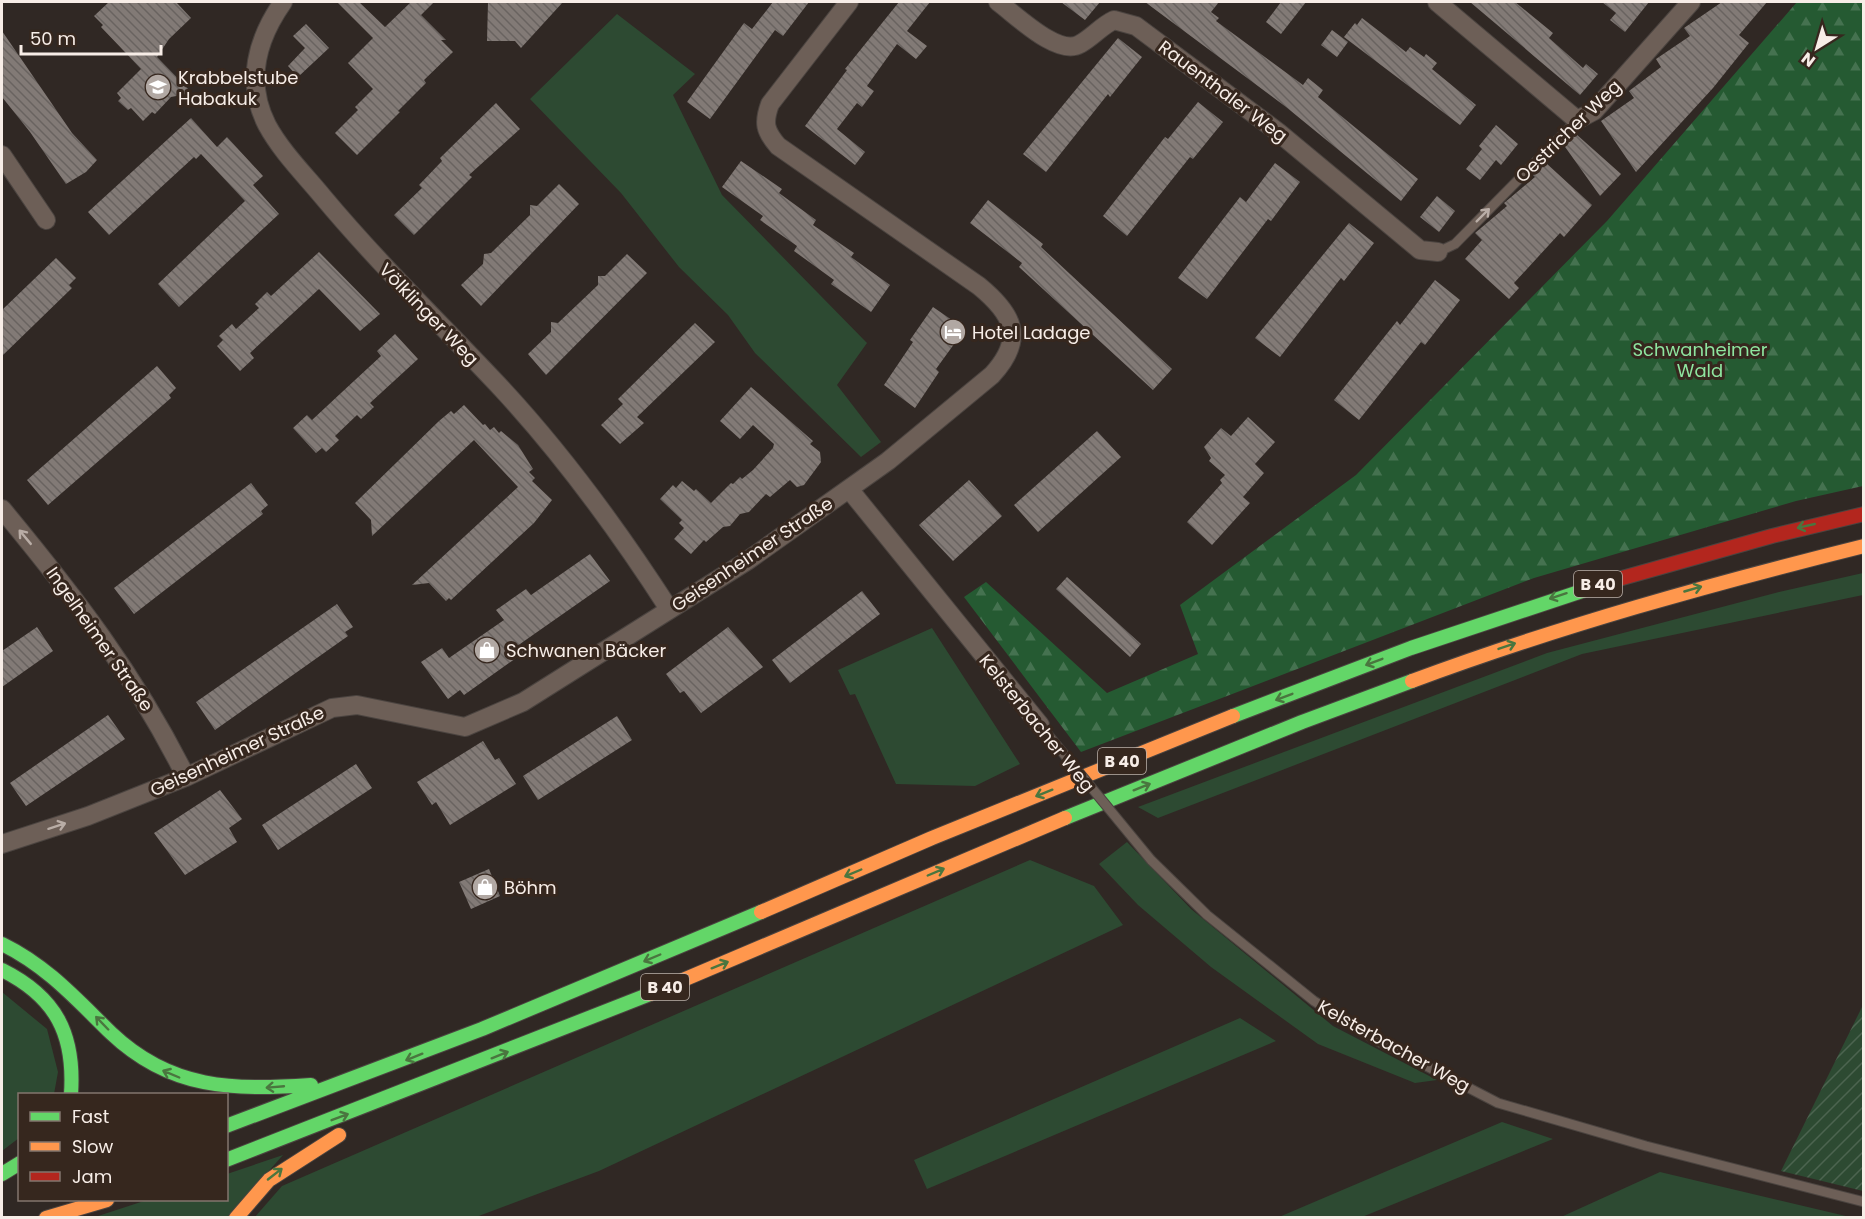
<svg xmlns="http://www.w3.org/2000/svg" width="1865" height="1219" font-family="Poppins,sans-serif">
<defs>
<pattern id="forest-firs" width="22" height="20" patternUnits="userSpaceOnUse" patternTransform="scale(1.5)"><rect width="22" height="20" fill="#255a32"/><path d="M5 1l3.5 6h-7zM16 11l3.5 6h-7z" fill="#457250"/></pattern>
<pattern id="garden-furrows" width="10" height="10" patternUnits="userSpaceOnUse" patternTransform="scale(1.5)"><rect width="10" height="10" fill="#2d4a32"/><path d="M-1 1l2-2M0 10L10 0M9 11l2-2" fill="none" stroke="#4c6450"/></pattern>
<pattern id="building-back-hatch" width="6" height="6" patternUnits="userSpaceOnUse" patternTransform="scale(1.5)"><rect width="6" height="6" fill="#827a76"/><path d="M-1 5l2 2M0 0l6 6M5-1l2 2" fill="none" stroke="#696360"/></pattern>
</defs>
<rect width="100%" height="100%" fill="#302824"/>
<path fill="#2d4a32" d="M617,14L695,74L673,95L722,195L867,343L837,385L881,442L861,457L755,353L728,315L679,267L621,193L530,99Z
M1863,573V595L1582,654L1158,818L1138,807L1547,653L1779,592Z
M932,628L1020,764L975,786L896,784L855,694L850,695L838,670Z
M1127,842L1191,909L1333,1026L1437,1080L1415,1083L1318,1044L1211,967L1138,905L1099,864Z
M1030,860L1094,886L1123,925L599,1171L476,1217L254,1218L282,1186Z
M2,992L47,1029L58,1072L54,1094H20L19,1138L2,1151Z
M1240,1018L1276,1041L927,1189L914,1160Z
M1502,1122L1553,1139L1362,1217H1279Z
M283,1155L228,1217L92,1218L147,1200H226L227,1174Z
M1660,1172L1850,1217H1561Z"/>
<path fill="url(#forest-firs)" d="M1797,2H1863V486L1796,501L1534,578L1081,752L964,597L986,582L1107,693L1198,654L1180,605L1356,475L1607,221Z"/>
<path fill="url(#garden-furrows)" d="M1863,1005L1864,1191H1863L1781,1171Z"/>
<path fill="url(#building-back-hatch)" d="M109,2H176L191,18L169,39L157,57L192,93L171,97L155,114L152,112L143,121L131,108L128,110L118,101L121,98L117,93L141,69L101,27L103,25L94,16Z
M337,2H359L385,27L411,2H434L421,15L446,40H441L453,52L424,80L426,83L398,111L400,112L357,155L335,133L358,110L355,107L373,89L348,63L373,38Z
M488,2H563L521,48L515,41H487Z
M773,2H809L783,36L775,30L710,119L687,102L744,23L752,29Z
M899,2H930L907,31L927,46L916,59L897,44L867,86L874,91L862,107L857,103L837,129L865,152L855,165L805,126L847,70L845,69Z
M1061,2H1100L1085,20Z
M1145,2H1219L1211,12L1219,18L1216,21L1303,85L1308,78L1323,90L1318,97L1418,179L1401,201L1286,107Z
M1281,2H1306L1281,34L1266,22Z
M1470,2H1515L1553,33L1549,38L1583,68L1586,64L1598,74L1580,95Z
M1602,2H1649L1625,32L1610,20L1616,13Z
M1722,2H1767L1739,35L1749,43L1713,88L1636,172L1601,121L1634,98L1629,91L1661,67L1656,59L1690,36L1684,28Z
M1362,18L1406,52L1410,47L1424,57L1426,54L1437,63L1432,69L1476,105L1460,125L1344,37L1355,23L1357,25Z
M306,24L329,48L298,77L288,66L305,48L293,36Z
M1332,30L1348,42L1337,57L1321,45Z
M2,31L72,133L97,160L86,172L66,184L30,132L2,97Z
M1118,38L1142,57L1110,97L1108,94L1046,172L1023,154Z
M1198,102L1223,122L1193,159L1190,157L1127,236L1103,216L1165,137L1168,139Z
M496,103L520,129L469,175L472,177L414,235L394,215L422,188L419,185L442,161L440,158Z
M191,118L217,147L227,137L263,176L253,185L279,214L179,307L158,284L245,201L201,154L196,159L194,157L109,235L88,212Z
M1496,125L1518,144L1501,165L1496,160L1480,180L1466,169L1482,149L1479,146Z
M1576,134L1621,174L1600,196L1563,144Z
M741,161L782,189L779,193L816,220L813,225L854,253L851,257L890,285L871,312L831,284L834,280L794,251L797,246L760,220L763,216L722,187Z
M1275,163L1300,182L1271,221L1268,219L1207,299L1178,278L1240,197L1246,202Z
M1546,163L1592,205L1564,237L1560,233L1514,283L1519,288L1509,299L1465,259L1482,240L1475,233L1507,206L1504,203L1535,177L1533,175Z
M559,184L579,204L481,306L461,285L483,264L484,254L491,253L530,215V205L537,206Z
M1437,196L1455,211L1439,232L1420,217Z
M988,200L1043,244L1041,247L1172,369L1153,390L1019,267L1022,263L970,223Z
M1349,223L1374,243L1344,281L1341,278L1280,357L1255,338Z
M319,252L380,314L360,331L319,289L250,353L254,358L240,371L217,346L223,340L219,336L232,324L236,329L259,308L255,304L267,292L271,296Z
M627,254L647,273L546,375L528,354L551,332V322L558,323L598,285V276H605Z
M56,258L76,278L69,285L72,288L2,356V310Z
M1435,280L1460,300L1425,345L1421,342L1359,420L1334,400L1397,321L1400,325Z
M933,307L965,329L936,369L939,372L915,408L884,385L913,342L910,340Z
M695,323L715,342L637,417L644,423L620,444L601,425L623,404L618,399Z
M395,334L418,359L370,403L374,407L361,419L357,415L335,436L339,440L326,452L322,448L316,453L293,428L307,415L312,420L341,393L381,356L377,351Z
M157,366L176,388L169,395L171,398L48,505L27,480Z
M751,387L813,441L810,444L820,452L821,462L804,485L797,487L790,480L770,497L766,494L749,512L740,514L730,526L723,527L706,542L704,540L691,554L674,539L684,528L679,523L682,520L660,499L673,485L676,488L682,481L694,491L696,489L711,503L731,483L733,484L740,477L742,479L753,470L773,448L774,444L753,425L740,439L720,421Z
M464,405L483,425L485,424L490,430L494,427L499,433L501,431L518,445L533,469L529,472L535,478L532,481L552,500L534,523L451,600L449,598L446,601L429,583L412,585L518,487L474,440L372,536L371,520L355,503L439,421L451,411L454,414Z
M1248,417L1275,442L1255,464L1264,473L1243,497L1250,503L1212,545L1187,522L1222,483L1220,480L1225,475L1209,461L1211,458L1204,447L1221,428L1231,436Z
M1097,431L1121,457L1038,532L1014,505Z
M969,480L1002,516L953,561L919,525Z
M251,483L268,505L261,511L263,514L134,614L114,588Z
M590,554L610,581L520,644L526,651L464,695L460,690L448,699L421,662L442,648L449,658L504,620L496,610L526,589L531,595Z
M1067,577L1141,644L1130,657L1056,589Z
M862,591L880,614L790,683L772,660Z
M337,604L353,627L345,632L348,636L215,730L196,702Z
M37,627L53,651L2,687V651Z
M728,627L763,667L701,713L684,691L680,693L666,674Z
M108,715L125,739L26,806L10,783Z
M617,716L632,740L538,800L523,776Z
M483,741L495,760L499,758L516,784L450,825L436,802L432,805L417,782Z
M356,764L372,788L278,850L262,825Z
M220,790L242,819L229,828L237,842L185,875L154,833Z
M489,869L500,896L471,909L459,882Z"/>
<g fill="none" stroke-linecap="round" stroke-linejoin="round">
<g stroke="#4b4440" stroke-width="11">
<path id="lane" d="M1438,252L1455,244L1577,120
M1151,860L1207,915L1314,1001L1374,1039L1498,1103L1646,1146L1864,1202"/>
</g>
<g stroke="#4b4440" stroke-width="20">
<path id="street" d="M283,2C257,39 245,82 267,125C281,151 304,174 323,197C379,264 442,325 502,389C564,456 620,533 669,609
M998,2C1016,15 1058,57 1080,44C1093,37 1101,26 1114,20L1136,26L1278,132L1420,250L1438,252
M1437,2L1577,120L1594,111L1691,2
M2,155L46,220
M849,489L1040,725
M2,509C74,596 135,675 186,777
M2,844L88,816L186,777L332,708L357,705L465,727L523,702L747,561L888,461L992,375C1026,338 1013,314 979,286L778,146C765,131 763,123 770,104L849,2"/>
</g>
<g stroke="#4b4440" stroke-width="16">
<path id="fast" d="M1233,716L1411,648L1615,580
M1065,818L1302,722L1412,681
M2,944C47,966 76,999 111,1033C171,1090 233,1090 311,1085
M2,970C56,997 75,1034 71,1094
M226,1126L482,1029L761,912
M226,1160L650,994
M2,1174L20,1163"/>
</g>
<g stroke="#4b4440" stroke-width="16">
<path id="slow" d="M1412,681C1560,626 1711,584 1864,546
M761,912L932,838L1233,716
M650,994L1065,818
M46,1218L107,1200
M236,1218L269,1180L339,1135"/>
</g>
<g stroke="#4b4440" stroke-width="16">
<path id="jam" d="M1615,580L1772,536L1864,514"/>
</g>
<use href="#lane" stroke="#6d5f57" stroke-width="9"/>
<use href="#street" stroke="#6d5f57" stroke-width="18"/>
<use href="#fast" stroke="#63d668" stroke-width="14"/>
<use href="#slow" stroke="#ff974d" stroke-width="14"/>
<use href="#jam" stroke="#b3261e" stroke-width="14"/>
<g stroke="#4b4440" stroke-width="11" stroke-linecap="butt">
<path id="lane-bridge" d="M1040,725L1151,860"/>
</g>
<use href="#lane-bridge" stroke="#6d5f57" stroke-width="9"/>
</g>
<defs><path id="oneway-shaft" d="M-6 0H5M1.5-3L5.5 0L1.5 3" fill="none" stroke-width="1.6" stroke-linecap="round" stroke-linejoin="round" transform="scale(1.5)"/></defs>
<g stroke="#b9ada6">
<use href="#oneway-shaft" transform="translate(1483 215) rotate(-45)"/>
<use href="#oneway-shaft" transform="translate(25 537) rotate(-130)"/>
<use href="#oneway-shaft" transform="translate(57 826) rotate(-18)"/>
</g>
<g stroke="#4a763f">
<use href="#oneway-shaft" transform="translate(1806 526) rotate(167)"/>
<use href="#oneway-shaft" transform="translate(1693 589) rotate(-16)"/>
<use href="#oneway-shaft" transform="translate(1558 596) rotate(162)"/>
<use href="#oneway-shaft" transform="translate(1507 646) rotate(-19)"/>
<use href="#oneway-shaft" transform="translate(1374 662) rotate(159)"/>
<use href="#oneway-shaft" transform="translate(1284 697) rotate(159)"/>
<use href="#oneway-shaft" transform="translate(1142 787) rotate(-22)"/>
<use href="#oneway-shaft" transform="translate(1044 793) rotate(158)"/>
<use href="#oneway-shaft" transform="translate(936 872) rotate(-23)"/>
<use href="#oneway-shaft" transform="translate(853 873) rotate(157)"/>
<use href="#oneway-shaft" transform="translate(652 958) rotate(157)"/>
<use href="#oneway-shaft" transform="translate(720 965) rotate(-22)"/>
<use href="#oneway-shaft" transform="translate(102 1023) rotate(-134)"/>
<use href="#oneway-shaft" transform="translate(500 1055) rotate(-22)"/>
<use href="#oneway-shaft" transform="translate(414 1057) rotate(158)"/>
<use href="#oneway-shaft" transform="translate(171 1074) rotate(-157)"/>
<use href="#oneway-shaft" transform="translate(275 1087) rotate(175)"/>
<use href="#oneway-shaft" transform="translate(340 1117) rotate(-21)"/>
<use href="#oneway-shaft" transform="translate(275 1174) rotate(-38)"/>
</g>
<defs>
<g id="school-disc" transform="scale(1.35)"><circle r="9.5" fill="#b1a8a3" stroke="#36271e"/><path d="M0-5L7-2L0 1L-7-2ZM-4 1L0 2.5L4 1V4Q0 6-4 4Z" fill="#fff"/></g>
<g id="hotel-disc" transform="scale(1.35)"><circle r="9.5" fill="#b1a8a3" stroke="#36271e"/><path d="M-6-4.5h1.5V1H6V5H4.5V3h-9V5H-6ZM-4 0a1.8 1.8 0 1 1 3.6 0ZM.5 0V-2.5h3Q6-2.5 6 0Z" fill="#fff"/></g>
<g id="shop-disc" transform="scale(1.35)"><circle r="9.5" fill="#b1a8a3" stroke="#36271e"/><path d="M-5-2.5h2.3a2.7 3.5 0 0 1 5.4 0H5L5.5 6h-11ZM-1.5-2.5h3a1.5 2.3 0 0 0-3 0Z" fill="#fff"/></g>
</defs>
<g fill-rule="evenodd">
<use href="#school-disc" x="158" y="87"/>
<use href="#hotel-disc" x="953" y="332"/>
<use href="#shop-disc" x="487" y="650"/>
<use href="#shop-disc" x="485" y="887"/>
</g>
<g text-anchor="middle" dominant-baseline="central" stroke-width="6" stroke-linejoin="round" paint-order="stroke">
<g fill="#36271e" stroke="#bdb2ab" stroke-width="1.5">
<rect x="1574" y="571" width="48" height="26" rx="4.5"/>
<rect x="1098" y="748" width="48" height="26" rx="4.5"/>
<rect x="641" y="974" width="48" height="26" rx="4.5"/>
</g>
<g font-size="16" font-weight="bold" fill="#f7ede7">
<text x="1598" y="584">B 40</text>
<text x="1122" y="761">B 40</text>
<text x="665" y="987">B 40</text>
</g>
<g font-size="18" fill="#f7ede7" stroke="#36271e" text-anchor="start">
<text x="178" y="77">Krabbelstube<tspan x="178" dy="21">Habakuk</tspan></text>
<text x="972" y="332">Hotel Ladage</text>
<text x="506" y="650">Schwanen Bäcker</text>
<text x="504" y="887">Böhm</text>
</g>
<g font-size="18" fill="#f7ede7" stroke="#36271e">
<text transform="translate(1223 91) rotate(37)">Rauenthaler Weg</text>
<text transform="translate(1568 131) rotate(-44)">Oestricher Weg</text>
<text transform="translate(429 314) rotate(46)">Völklinger Weg</text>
<text transform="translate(752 554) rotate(-34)">Geisenheimer Straße</text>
<text transform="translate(100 639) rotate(55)">Ingelheimer Straße</text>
<text transform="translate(1037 723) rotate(51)">Kelsterbacher Weg</text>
<text transform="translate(237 751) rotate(-25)">Geisenheimer Straße</text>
<text transform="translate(1394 1046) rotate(29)">Kelsterbacher Weg</text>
</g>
<g font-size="18" fill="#8ee59f" stroke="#36271e">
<text x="1700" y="349">Schwanheimer<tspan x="1700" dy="21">Wald</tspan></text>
</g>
</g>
<rect width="1865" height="1219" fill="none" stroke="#f7ede7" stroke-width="6"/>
<rect x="18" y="1093" width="210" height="108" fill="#36271e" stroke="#83766e" stroke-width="1.5"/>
<rect x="30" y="1112" width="30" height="9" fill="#63d668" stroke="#83766e" stroke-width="1.5"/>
<text x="72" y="1123" font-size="18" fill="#f7ede7">Fast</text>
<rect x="30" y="1142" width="30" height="9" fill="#ff974d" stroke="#83766e" stroke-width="1.5"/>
<text x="72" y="1153" font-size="18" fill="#f7ede7">Slow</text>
<rect x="30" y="1172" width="30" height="9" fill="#b3261e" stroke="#83766e" stroke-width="1.5"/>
<text x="72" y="1183" font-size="18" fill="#f7ede7">Jam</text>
<g transform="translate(1817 48) rotate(217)" stroke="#36271e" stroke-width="4.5" paint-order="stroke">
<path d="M0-4.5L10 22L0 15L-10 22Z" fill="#f7ede7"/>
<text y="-9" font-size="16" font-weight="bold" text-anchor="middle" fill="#f7ede7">N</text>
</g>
<path d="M21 45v9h140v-9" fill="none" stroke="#f7ede7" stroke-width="3"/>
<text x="30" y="45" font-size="18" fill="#f7ede7" stroke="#36271e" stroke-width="4.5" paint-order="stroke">50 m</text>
</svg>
